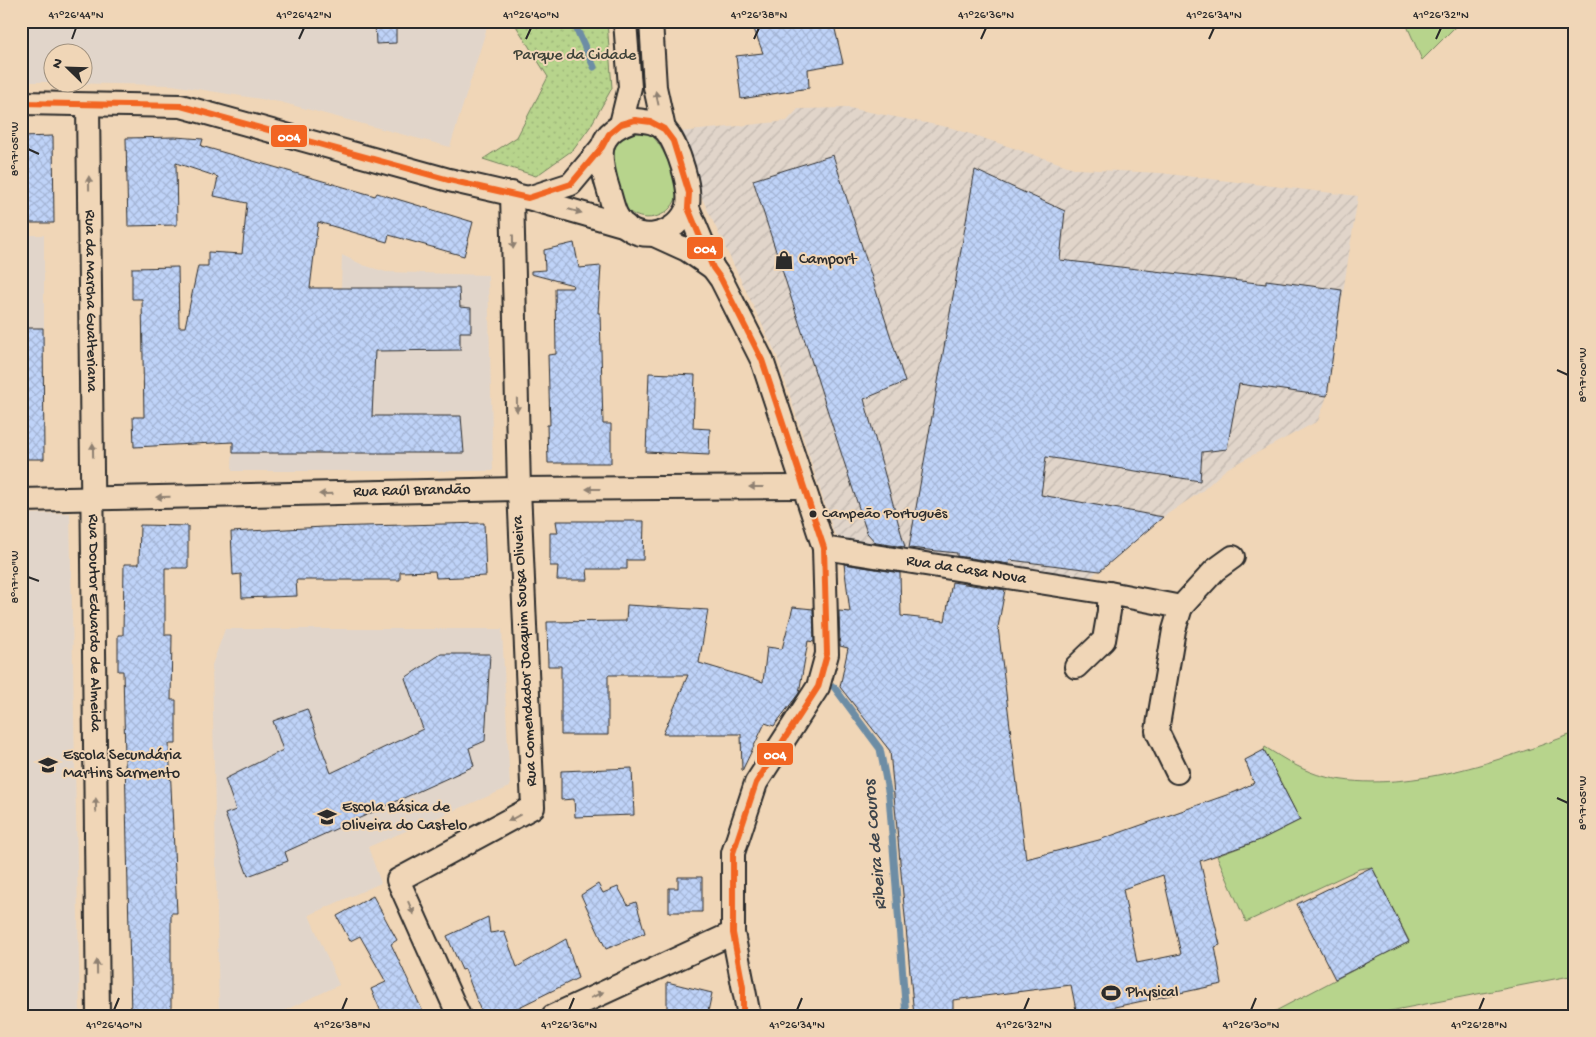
<svg xmlns="http://www.w3.org/2000/svg" width="1596" height="1037" font-family="'Gochi Hand',sans-serif">
<defs>
<pattern id="industrial-furrows" width="10" height="10" patternUnits="userSpaceOnUse" patternTransform="scale(1.25)"><rect width="10" height="10" fill="#e1d5ca"/><path d="M-1 1l2-2M0 10L10 0M9 11l2-2" fill="none" stroke="#c1b7ae"/></pattern>
<pattern id="park-dots" width="8" height="8" patternUnits="userSpaceOnUse" patternTransform="scale(1.25)"><rect width="8" height="8" fill="#b7d48c"/><path d="M2 2h.1M6 6h.1" fill="none" stroke="#9eb679" stroke-width="1.8" stroke-linecap="round"/></pattern>
<pattern id="building-cross-hatch" width="8" height="8" patternUnits="userSpaceOnUse" patternTransform="scale(1.25)"><rect width="8" height="8" fill="#bfd3f8"/><path d="M0 0l8 8M0 8l8-8" fill="none" stroke="#a4b5d5"/></pattern>
</defs>
<rect width="100%" height="100%" fill="#f0d6b7"/>
<filter id="ink" filterUnits="userSpaceOnUse"><feTurbulence type="fractalNoise" baseFrequency=".02" numOctaves="2"/><feDisplacementMap in="SourceGraphic" scale="10" xChannelSelector="R" yChannelSelector="G"/><feConvolveMatrix kernelMatrix="1 2 1 2 8 2 1 2 1" color-interpolation-filters="sRGB"/></filter>
<g filter="url(#ink)">
<path fill="#e1d5ca" d="M21,21H489L450,147L280,102L172,85L54,83L82,82V52H52V82H21Z
M21,235H44V459H21Z
M342,255L363,265L386,272L488,275L493,471H232L235,332L317,288H341Z
M70,513L80,1016H21V514Z
M225,629H502L510,787L368,847L381,883L309,915L339,985L273,1016H219L212,665Z"/>
<path fill="url(#industrial-furrows)" d="M849,108L952,128L1077,169L1160,173L1358,196L1327,396L1318,421L1226,469L1202,491L1163,517L1087,580L849,547L834,533L777,356L698,190L680,132L787,121L798,109Z"/>
<path fill="#b7d48c" stroke="#71805c" d="M1405,21H1461L1422,60Z
M634,131C640,132 647,132 652,136C660,142 674,172 677,183C678,189 677,196 675,201C665,221 637,224 624,206C621,200 620,191 618,184C612,160 605,142 634,131Z
M1575,733V975L1364,1016H1266L1409,941L1372,867L1359,869L1246,922L1217,856L1260,840L1300,820L1264,750L1265,747C1284,759 1304,772 1326,777C1405,795 1501,760 1575,733Z"/>
<path fill="url(#park-dots)" stroke="#71805c" d="M513,21H607L612,88L590,127L574,149L536,176L483,159L517,137L548,77Z"/>
<g fill="none" stroke-linecap="round" stroke-linejoin="round">
<path stroke="#6d8da5" stroke-width="7" d="M573,21L594,67
M834,687L880,749L889,796L906,1016"/>
</g>
<path fill="url(#building-cross-hatch)" stroke="#2b2b2b" fill-rule="evenodd" d="M375,21H396V43L376,44Z
M751,21H833L843,63L808,69L809,88L741,99L736,56L763,53Z
M53,136L54,223H21V137Z
M175,137L203,139L201,146L375,196L377,193L473,222L464,256L389,235L387,242L318,222L310,288H459L460,307L471,308V332H460V350L375,351L372,416H461L464,453H233V442L134,447L133,417H144L142,299H132V268L178,267L179,327H185L198,266H208V252L242,254L247,203L214,196L218,177L176,163L177,225L128,226L126,138Z
M833,155L905,382L864,399L905,547L876,543L867,533L753,180Z
M975,170L1065,211L1060,260L1266,284V280L1342,290L1327,396L1239,384L1227,449L1202,452L1200,481L1046,457L1041,495L1163,517L1100,571L1010,560L1009,564L957,556V553L909,548Z
M574,243L579,268L601,266L598,313H600L603,424H611V463H548L547,425H550L548,355L556,354L555,288H572L573,285L531,274V271L545,270L544,250Z
M21,328H43L44,459H21Z
M649,373L695,375L693,428L710,429L709,455L646,452Z
M556,521H644L643,560H627V569H587L588,580H557L558,566H550V533H558Z
M484,523L486,576L436,578L435,571L400,572V580H296L297,596L242,598L241,574L233,575L231,532L324,527Z
M140,525L188,526V568H165V635H172L171,700H176V744H169L177,913H171V1016H131L123,671H118V635H123L124,564H139Z
M844,564L900,573L901,616L945,621L952,582L1005,590L998,627L1026,859L1099,840L1235,792L1254,783L1245,760L1264,750L1300,820L1260,840L1200,861L1220,945L1215,947L1222,984L1077,1015L1071,985L953,1000V1013L914,1016L890,751L840,687L848,648L840,646L839,611L850,612ZM1163,875L1181,954L1137,963L1123,889Z
M627,605L708,610L699,663L763,682L767,647L782,649L793,607L813,609L814,642L808,641L799,693L774,726L765,723L742,771L741,734H663L688,675H608V735H561V666H548L547,622L626,621Z
M441,654H490L485,741L469,748L474,766L285,852L288,861L248,876L225,814L236,810L225,779L283,750L273,721L307,709L331,773L423,729L405,678Z
M632,768L634,815L575,817L574,799L561,800V771Z
M1372,867L1409,942L1335,979L1297,904Z
M678,877H702V912H669V888H678Z
M598,884L603,893L618,887L628,905L636,902L645,933L606,949L581,895Z
M373,896L397,940L391,944L425,1016H383L371,989L386,982L360,936L350,941L337,916Z
M488,917L490,933L504,931L517,967L566,939L578,978L501,1016H492L480,1009L465,969L462,970L447,936Z
M667,982L712,993L707,1016H667Z"/>
<g fill="none" stroke-linecap="round" stroke-linejoin="round">
<g stroke="#2b2b2b" stroke-width="26">
<g id="street">
<path d="M651,21L655,87L664,129"/>
<path d="M21,103L181,106L449,180L528,198L626,226"/>
<path id="s1" d="M88,105L98,1016"/>
<path d="M635,120C646,121 656,122 664,129C677,141 695,195 686,211C672,239 632,245 616,214C612,205 610,194 607,185C597,151 598,131 635,120Z"/>
<path d="M621,124L630,87L625,21"/>
<path d="M528,198L571,184L602,147"/>
<path d="M688,208L713,268L721,279L762,360L824,548L827,654L818,687L756,783L733,853V933L749,1016"/>
<path d="M654,235L687,250L713,268"/>
<path id="s2" d="M21,500L519,489L804,487"/>
<path id="s3" d="M824,548L1109,593V611L1104,640L1076,667"/>
<path d="M1109,593L1181,607L1215,570L1233,557"/>
<path d="M1177,772L1157,731L1174,630L1181,607"/>
<path d="M459,1016L398,880L533,807L519,489L512,193"/>
<path d="M553,1016L733,933"/>
</g>
</g>
<use href="#street" stroke="#f0d6b7" stroke-width="22"/>
<g stroke="#f0d6b7" stroke-width="10">
<path id="bus-1" d="M21,103L181,106L449,180L528,198L571,184L602,147L609,134L621,124L635,120L651,122L664,129L673,141L689,193L688,208L713,268L721,279L762,360L824,548L827,654L818,687L756,783L733,853V933L743,987V1016"/>
</g>
<use href="#bus-1" stroke="#f26522" stroke-width="6"/>
</g>
<defs><path id="oneway-solid" d="M-6-.8H1V-3.2L6.5 0L1 3.2V.8H-6Z" transform="scale(1.25)"/></defs>
<g fill="#8e8071">
<use href="#oneway-solid" transform="translate(657 98) rotate(-102)"/>
<use href="#oneway-solid" transform="translate(89 183) rotate(-91)"/>
<use href="#oneway-solid" transform="translate(575 211) rotate(16)"/>
<use href="#oneway-solid" transform="translate(513 242) rotate(89)"/>
<use href="#oneway-solid" transform="translate(517 405) rotate(89)"/>
<use href="#oneway-solid" transform="translate(93 450) rotate(-91)"/>
<use href="#oneway-solid" transform="translate(756 487) rotate(180)"/>
<use href="#oneway-solid" transform="translate(593 489) rotate(180)"/>
<use href="#oneway-solid" transform="translate(326 494) rotate(179)"/>
<use href="#oneway-solid" transform="translate(163 497) rotate(179)"/>
<use href="#oneway-solid" transform="translate(96 805) rotate(-91)"/>
<use href="#oneway-solid" transform="translate(514 818) rotate(152)"/>
<use href="#oneway-solid" transform="translate(411 908) rotate(66)"/>
<use href="#oneway-solid" transform="translate(97 967) rotate(-91)"/>
<use href="#oneway-solid" transform="translate(597 995) rotate(-25)"/>
</g>
</g>
<path fill="none" stroke="#2b2b2b" stroke-width="2" d="M72,39L76,28M299,39L304,28M526,39L531,28M754,39L759,28M981,39L986,28M1209,39L1214,28M1436,39L1441,28M28,149L39,154M1557,370L1568,375M28,577L39,581M1557,798L1568,803M114,1010L119,998M342,1010L347,998M569,1010L574,998M797,1010L802,998M1024,1010L1029,998M1251,1010L1256,998M1479,1010L1484,998"/>
<defs>
<g id="shop-bare" transform="scale(1.5)"><path d="M-5-2.5h2.3a2.7 3.5 0 0 1 5.4 0H5L5.5 6h-11ZM-1.5-2.5h3a1.5 2.3 0 0 0-3 0Z" fill="#2b2b2b" stroke="#f0d6b7" stroke-width="2.5" paint-order="stroke"/></g>
<g id="school-bare" transform="scale(1.5)"><path d="M0-5L7-2L0 1L-7-2ZM-4 1L0 2.5L4 1V4Q0 6-4 4Z" fill="#2b2b2b" stroke="#f0d6b7" stroke-width="2.5" paint-order="stroke"/></g>
<g id="stadium-bare" transform="scale(1.5)"><path d="M0-5a6.5 5 0 1 0 0 10a6.5 5 0 1 0 0-10ZM-3.5-1.8h7v3.6h-7Z" fill="#2b2b2b" stroke="#f0d6b7" stroke-width="2.5" paint-order="stroke"/></g>
</defs>
<g fill-rule="evenodd">
<use href="#shop-bare" x="784" y="260"/>
<use href="#school-bare" x="48" y="765"/>
<use href="#school-bare" x="327" y="817"/>
<use href="#stadium-bare" x="1111" y="993"/>
</g>
<circle fill="#2b2b2b" stroke="#f0d6b7" stroke-width="2" cx="813" cy="514" r="4.5"/>
<g text-anchor="middle" dominant-baseline="central" stroke-width="4" stroke-linejoin="round" paint-order="stroke">
<g font-size="15" fill="#2b2b2b" stroke="#f0d6b7" text-anchor="start">
<text x="822" y="514">Campeão Português</text>
</g>
<g font-size="16" fill="#40443a" stroke="#f0d6b7">
<text x="575" y="56">Parque da Cidade</text>
</g>
<g font-size="16" fill="#2b2b2b" stroke="#f0d6b7" text-anchor="start">
<text x="799" y="260">Camport</text>
<text x="63" y="756">Escola Secundária<tspan x="63" dy="18">Martins Sarmento</tspan></text>
<text x="342" y="808">Escola Básica de<tspan x="342" dy="18">Oliveira do Castelo</tspan></text>
<text x="1126" y="993">Physical</text>
</g>
<g font-size="16" fill="#2b2b2b" stroke="#f0d6b7">
<text stroke="none"><textPath href="#s1" startOffset="196">Rua da Marcha Gualteriana</textPath></text>
<text stroke="none"><textPath href="#s2" startOffset="391">Rua Raúl Brandão</textPath></text>
<text stroke="none"><textPath href="#s3" startOffset="144">Rua da Casa Nova</textPath></text>
<text stroke="none"><textPath href="#s1" startOffset="518">Rua Doutor Eduardo de Almeida</textPath></text>
<text transform="translate(526 651) rotate(-93)">Rua Comendador Joaquim Sousa Oliveira</text>
</g>
<g font-size="18" font-style="italic" fill="#3c434a" stroke="#f0d6b7">
<text transform="translate(876 845) rotate(-95)">Ribeira de Couros</text>
</g>
</g>
<g stroke="#f0d6b7" stroke-width="2">
<rect x="270" y="124" width="38" height="24" rx="5" fill="#f26522"/>
<rect x="686" y="236" width="38" height="24" rx="5" fill="#f26522"/>
<rect x="756" y="742" width="38" height="24" rx="5" fill="#f26522"/>
</g>
<g font-size="14" text-anchor="middle" font-weight="bold" fill="#fff">
<text x="289" y="141">004</text>
<text x="705" y="253">004</text>
<text x="775" y="759">004</text>
</g>
<rect width="1596" height="1037" fill="none" stroke="#f0d6b7" stroke-width="55"/>
<g transform="translate(68 68) rotate(293)"><circle r="24" fill="#f0d6b7" stroke="#a1927f"/>
<path d="M0-4L9 19L0 12L-9 19Z" fill="#2b2b2b"/>
<text y="-8" font-size="14" font-weight="bold" text-anchor="middle" fill="#2b2b2b">N</text>
</g>
<rect x="28" y="28" width="1540" height="982" fill="none" stroke="#2b2b2b" stroke-width="2"/>
<g font-size="12" text-anchor="middle" fill="#2b2b2b">
<text x="76" y="18">41°26'44"N</text>
<text x="304" y="18">41°26'42"N</text>
<text x="531" y="18">41°26'40"N</text>
<text x="759" y="18">41°26'38"N</text>
<text x="986" y="18">41°26'36"N</text>
<text x="1214" y="18">41°26'34"N</text>
<text x="1441" y="18">41°26'32"N</text>
<text transform="translate(14 149) rotate(-90)" y="4">8°17'05"W</text>
<text transform="translate(1582 375) rotate(-90)" y="4">8°17'00"W</text>
<text transform="translate(14 577) rotate(-90)" y="4">8°17'10"W</text>
<text transform="translate(1582 803) rotate(-90)" y="4">8°17'05"W</text>
<text x="114" y="1028">41°26'40"N</text>
<text x="342" y="1028">41°26'38"N</text>
<text x="569" y="1028">41°26'36"N</text>
<text x="797" y="1028">41°26'34"N</text>
<text x="1024" y="1028">41°26'32"N</text>
<text x="1251" y="1028">41°26'30"N</text>
<text x="1479" y="1028">41°26'28"N</text>
</g>
</svg>
